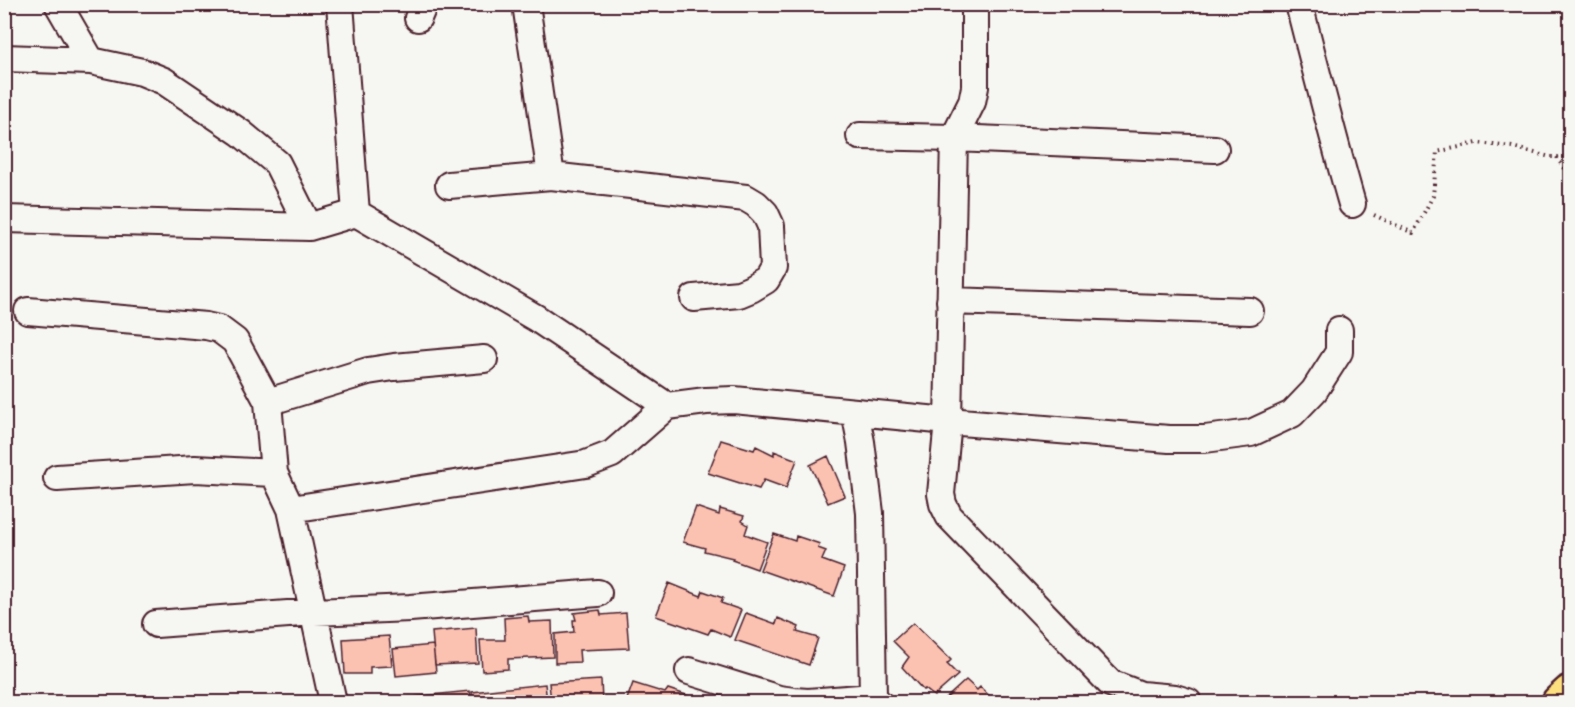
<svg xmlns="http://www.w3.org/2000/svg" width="1575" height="707" font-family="Caveat,sans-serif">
<rect width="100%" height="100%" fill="#f6f6f2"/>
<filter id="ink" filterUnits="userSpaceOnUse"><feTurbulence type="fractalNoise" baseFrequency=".0167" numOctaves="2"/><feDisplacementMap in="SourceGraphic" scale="12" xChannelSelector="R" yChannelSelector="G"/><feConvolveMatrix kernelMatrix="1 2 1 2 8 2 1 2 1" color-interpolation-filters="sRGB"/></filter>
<g filter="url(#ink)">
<path fill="#fbc2b2" stroke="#4a1f2b" stroke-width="1.5" d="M721,440L754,450L756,446L774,455V451L797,460L786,488L764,480L759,489L708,473Z
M828,456L845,496L828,503L810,465Z
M696,507L719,515L720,509L744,516L742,521L748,525L745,534L767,542L757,569L732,560L733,558L704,551L705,548L683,542Z
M774,534L795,541L796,536L820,544L818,548L826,551L822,560L844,568L834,596L760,570Z
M669,583L701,596L703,591L723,598L721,603L741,610L730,637L711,629L708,634L656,616Z
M600,610L601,615L626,613L629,648L579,650L580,662L555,663V634L574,632L573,620H576L574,613Z
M746,613L776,624L778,618L799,627L797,632L818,638L809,665L735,640Z
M528,616L529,622L552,621L553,657L508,659V669L482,671L480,640H505L504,618Z
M913,623L951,660L947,664L958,675L934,696L925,689L923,690L902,667L909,657L893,641Z
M476,628L478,663L435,665L432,632Z
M389,636L392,666L370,667V674H345L343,639Z
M433,645L436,672L396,676L393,649Z
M601,680L602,702H551L549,683Z
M966,680L977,690L980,687L996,702H942Z
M633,683L665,693L668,689L689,696L687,701L689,702H626Z
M545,684L547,702H473L472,692Z
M470,691L471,702H363Z"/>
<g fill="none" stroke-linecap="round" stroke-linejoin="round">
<g stroke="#4a1f2b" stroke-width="30">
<path id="minor" d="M58,4L91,61L142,72L164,81L241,133L277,163L309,227
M340,4L356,213L536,318L667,406L706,401L734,400L948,421L1169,439H1205L1251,433L1292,414L1314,391L1339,352V330
M526,4L551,176L746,198L756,204L765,213L771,226L773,268L766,280L751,289L739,294L694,298
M975,4V87L972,102L954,138L948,421L941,494L943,504L949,516L1110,683L1141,695L1175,698L1188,702
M1299,4C1316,71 1333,138 1352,204
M418,18L424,4
M4,58L91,61
M860,136L954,138L1215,149
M449,185L551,176
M4,219L309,227L356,213
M950,301L1250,311
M28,311L206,326L219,329L235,341L268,402L274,473L291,509L333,702
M268,402L368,371L394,367L484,359
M855,412L861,442L870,513L873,697L878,702
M57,478L195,469L274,473
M291,509L586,464L612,454L667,406
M156,624L314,612L410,608L598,593
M689,671L779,699L794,701L808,702L873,697"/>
</g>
<g stroke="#4a1f2b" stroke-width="38">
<path id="highway" d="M1559,702L1570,692"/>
</g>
<path stroke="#4a1f2b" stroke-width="4" stroke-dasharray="1.5 4.5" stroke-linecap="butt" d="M1557,157L1570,179
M1374,215L1413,233L1433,196L1437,152L1477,143L1512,147L1550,157H1570"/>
<use href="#minor" stroke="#f6f6f2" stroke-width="26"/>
<use href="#highway" stroke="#fce080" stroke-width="33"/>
</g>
</g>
<rect width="1575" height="707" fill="none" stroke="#f6f6f2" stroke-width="24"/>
<rect x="12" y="12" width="1551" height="683" fill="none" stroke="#4a1f2b" stroke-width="2" filter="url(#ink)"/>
</svg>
